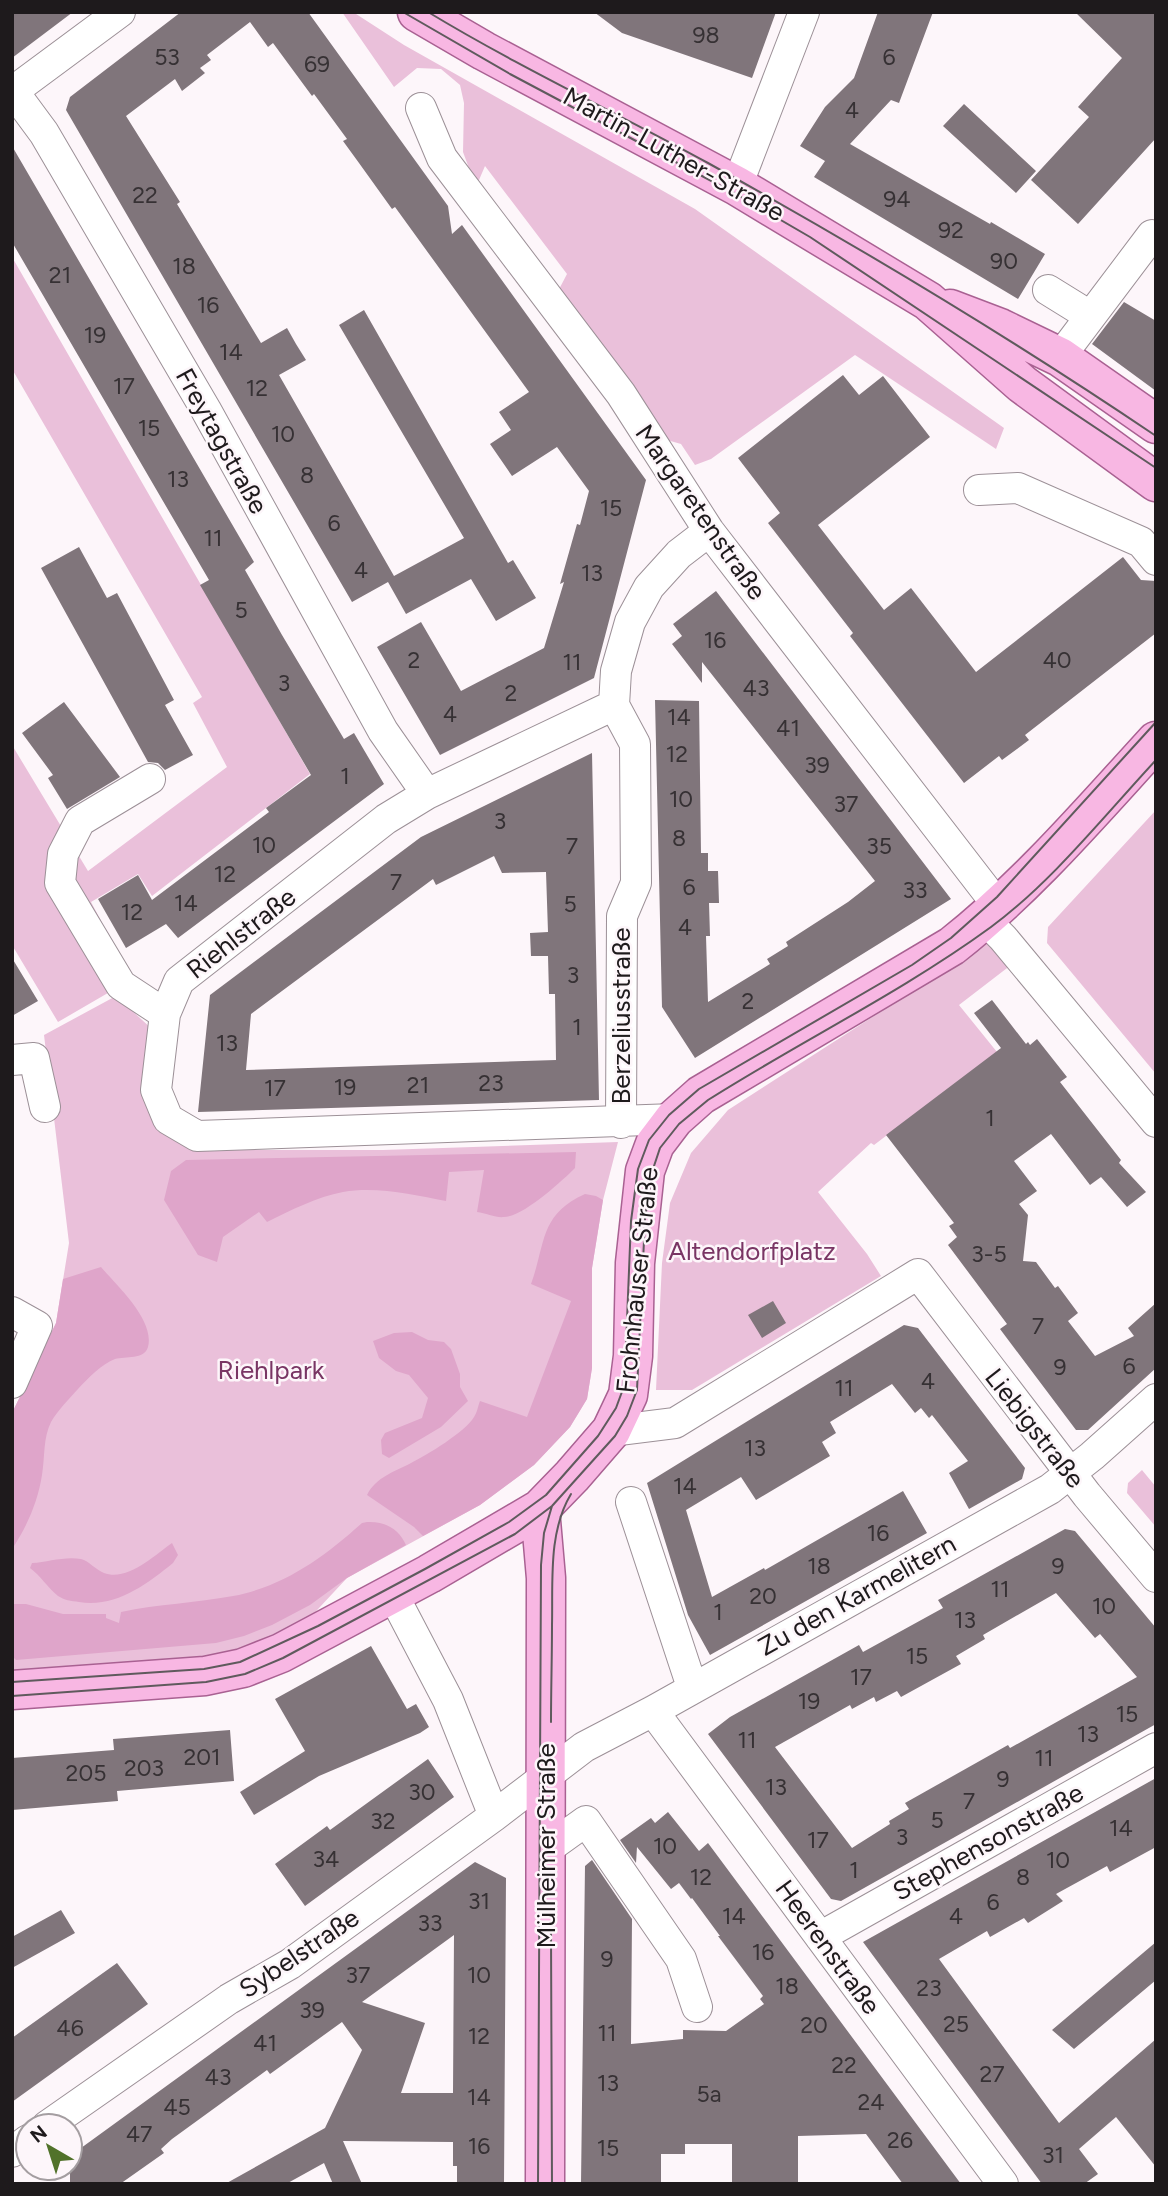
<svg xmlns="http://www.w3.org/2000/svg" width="1168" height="2196" font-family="Figtree,sans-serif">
<rect width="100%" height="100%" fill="#fdf6fa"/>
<path fill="#eac0da" d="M342,12H353L404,45L695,209L1004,428L996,449L855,355L711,459L695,465L681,444L660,438L556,295L567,274L485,166L476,187L463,152L464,103L460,85L441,69L417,68L394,87Z
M12,257L310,774L152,896L138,874L91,902L132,979L58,1022L12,945V745L88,871L227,767L193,703L202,697L12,369Z
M1156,810V1074L1047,943L1048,927Z
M989,942L1011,965L959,1005L997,1052L874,1145L871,1143L818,1192L867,1254L881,1276L692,1390H656L662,1263L670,1203L691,1153L728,1110Z
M116,996L153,1030L158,1129L192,1150H383L618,1142L603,1200L592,1268V1368L587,1399L570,1427L534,1465L480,1505L347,1578L278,1652L12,1687V1413L56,1323L69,1243L44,1035Z
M1142,1470L1156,1487V1527L1127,1493L1128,1483Z"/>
<path fill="#dfa5ca" d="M576,1152L575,1168C562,1181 523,1217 504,1217C496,1218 486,1213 477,1212L484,1170L449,1172L446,1201C414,1195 377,1186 343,1192C317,1197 291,1210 267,1222L259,1212L223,1237L217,1262L198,1255L164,1200L171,1171L186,1160Z
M585,1194L596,1196L603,1200L592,1268V1368L587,1399L570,1427L534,1465L480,1505L423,1536L414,1527L367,1495C376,1477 394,1472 411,1463C427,1455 465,1432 474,1417C477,1413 478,1406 480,1401L527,1417L571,1301L531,1284C546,1243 539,1215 585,1194Z
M101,1267C117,1286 155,1320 148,1347C144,1360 126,1356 115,1359C102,1364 88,1378 78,1389C69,1399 58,1410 51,1422C43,1438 45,1457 42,1475C38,1501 27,1527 12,1549V1413L56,1323L63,1279Z
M412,1332L428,1340L444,1342L451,1349L460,1374V1387L468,1401L441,1427L389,1458L382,1454L381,1440L385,1433L422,1418L428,1398L409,1375L396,1371L379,1358L373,1341L394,1333Z
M367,1522C385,1521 399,1529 406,1545L347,1578L310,1605L272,1625L244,1636L216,1643L16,1660L12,1656V1604H26L63,1614H106V1618L119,1623L121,1612C158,1604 196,1603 233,1596C285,1586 324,1557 362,1523Z
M172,1543L178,1555L173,1563C146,1585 115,1608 79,1602C71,1601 64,1600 58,1596C47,1587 41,1576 30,1568L32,1563C48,1562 65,1556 81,1559C89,1561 96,1570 104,1573C127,1582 155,1555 172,1543Z"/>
<path fill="#80757b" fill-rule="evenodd" d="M12,12H73L12,58Z
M181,12H308L448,206L452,234L462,225L646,480L594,678L440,755L377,647L421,622L461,691L544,648L564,582L560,584L577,524L580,525L589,491L557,447L512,476L490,444L511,430L499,412L529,392L395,207L392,209L359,163L343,141L347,139L314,94L312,96L273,43L268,47L250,22L207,55L211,60L200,68L205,73L182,91L175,79L126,116L180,202L177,204L261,343L287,328L296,344L306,360L279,375L394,576L464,538L339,325L364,310L508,563L513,560L536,598L496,621L471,579L406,614L388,582L352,602L66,110L70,97Z
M594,12H776L752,78L622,33Z
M878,12H933L899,103L891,100L850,144L990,224L991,222L1045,254L1018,299L814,177L825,161L800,146L825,107L854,78Z
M1075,12H1156V138L1078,224L1031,180L1089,117L1078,107L1122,58Z
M964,104L1036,171L1016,193L943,126Z
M12,146L254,562L245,570L282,635L344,739L354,733L384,784L178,938L166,924L126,948L98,899L138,875L152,900L269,812L266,808L311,775L200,585L209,580L12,242Z
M1124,302L1156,321V391L1092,344Z
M843,375L859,395L883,376L930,437L818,525L884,610L911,588L976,672L1123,557L1141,580L1156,581V633L1025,735L1029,740L1002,760L999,756L964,783L850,636L853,633L768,523L780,513L738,458Z
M79,547L107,598L117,593L174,700L165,705L193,755L165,770L158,763L148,762L41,568Z
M716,591L951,899L695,1058L662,1007L655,700L699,701L701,853H708V871H718L719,903H709L710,936H706L708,1002L770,964L767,959L788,946L786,942L848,902L875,881L702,662V683L672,644L682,636L673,624Z
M64,702L120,777L67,809L48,778L53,775L22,733Z
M592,753L599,1100L198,1112L210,995L421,837ZM494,856L502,873L546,872L548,932L530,933L531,956H548L549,994H555L556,1060L246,1070L251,1014L433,879L436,885Z
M12,958L38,1001L12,1016Z
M992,1000L1026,1044L1028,1042L1030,1045L1037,1039L1067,1077L1060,1082L1121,1160L1119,1163L1146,1192L1127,1207L1101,1177L1090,1185L1051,1134L1014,1161L1037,1191L1019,1204L1028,1215L1023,1261L1036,1262L1055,1288L1058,1286L1078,1313L1068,1321L1095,1356L1134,1336L1128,1328L1156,1303V1368L1088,1430H1076L1000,1329L1007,1324L948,1245L957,1237L949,1226L954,1223L886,1135L1001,1048L974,1013Z
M773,1301L786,1323L762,1338L748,1315Z
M904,1325L918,1328L1025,1468L1022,1479L969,1509L949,1473L968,1461L932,1415L929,1418L921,1408L915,1413L892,1384L830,1422L836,1433L822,1442L830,1456L756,1500L741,1477L686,1510L712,1597L764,1568L765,1570L903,1491L927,1533L710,1655L688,1615L647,1483Z
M1065,1529L1075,1531L1156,1628V1724L841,1901L831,1899L708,1734L730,1717L859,1645L863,1652L943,1608L938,1600ZM1056,1593L1095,1638L1100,1634L1137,1677L1010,1748L1008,1745L905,1803L909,1809L889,1821L890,1824L852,1848L775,1747L850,1705L852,1709L874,1697L876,1702L897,1691L901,1697L961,1664L956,1656L985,1639L983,1635Z
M371,1646L407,1709L416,1704L429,1727L420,1733L319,1776L254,1815L240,1792L305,1751L275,1699Z
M230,1730L234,1781L117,1791L118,1801L12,1810V1758L114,1750L113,1739Z
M428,1759L454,1797L305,1906L275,1864L327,1826L330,1830Z
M1156,1778V1847L1110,1872L1107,1866L1056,1894L1063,1901L1028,1923L1024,1918L990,1937L987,1931L939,1959L1059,2123L1156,2039V2167L1116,2117L1079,2149L1098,2174L1084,2184H1042L863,1942Z
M668,1812L699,1851L708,1843L961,2184H903L866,2134L798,2136V2184H732V2144H685V2154H661V2182L581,2184L585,1866L592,1860L632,1919L631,2044L683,2039V2030L726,2031L764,2004L760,1999L763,1996L718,1936H720L692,1898L691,1899L679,1883L671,1889L637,1847L636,1863L620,1840L651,1818L655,1823Z
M475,1862L506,1878L504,2184H457V2166H453V2142L343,2141L362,2184H333L324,2163L286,2184H225L325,2128L362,2050L342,2022L270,2074L267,2070L172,2139L161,2149L164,2153L120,2184H70V2156ZM454,1935L453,2093H401L425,2023L362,2002Z
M61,1910L75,1933L12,1968V1937Z
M1156,1942V1980L1074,2049L1052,2030Z
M117,1963L148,2004L12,2102V2038Z"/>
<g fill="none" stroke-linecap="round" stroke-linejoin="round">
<g stroke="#9c9097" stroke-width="32">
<path id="minor" d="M13,91L44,133L206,410L383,731L427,794
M12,92L120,12
M421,108L442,158L621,394L709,531L999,907
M737,186L804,12
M1048,290L1090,316
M1060,357L1152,235
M979,490L1018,488L1141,542L1156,560
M614,705L427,794L386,819L179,981L165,1014L156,1090L168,1119L197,1136L674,1119
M150,779L80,821L63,854L60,883L121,985L165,1014
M985,920L1003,938L1156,1122
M12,1060L34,1058L45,1107
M621,1123L622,916L636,883L635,744L614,705L616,671L630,622L649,587L679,554L709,531
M12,1312L37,1326L12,1383
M611,1431L675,1423L918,1274L1087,1495L1156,1577
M631,1502L692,1687
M392,1593L448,1700L494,1816
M653,1711L1003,2184
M547,1849L586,1821L681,1959L697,2007
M820,1937L1156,1748
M47,2126L229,1999L290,1964L494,1816L584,1747L653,1711L1050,1489L1092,1456L1156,1399
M12,2152L28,2140"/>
</g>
<g stroke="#a96192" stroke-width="41">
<path id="major" d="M417,12L484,51L737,186L928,301L1022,384L1156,482
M950,309L1000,328L1060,357L1156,424
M540,1509L546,1578L545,2184
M12,1690L205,1676L243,1668L281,1653L429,1574L540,1509L572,1476L611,1431L628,1395L633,1356L635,1263L645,1171L655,1144L674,1119L701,1095L952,946C1028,886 1091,812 1156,741"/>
</g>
<use href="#minor" stroke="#fff" stroke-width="30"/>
<use href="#major" stroke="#f8b7e3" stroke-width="38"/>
<path stroke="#5f5a5d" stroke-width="2" d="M403,12L510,74L734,193L810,237L1156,468
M428,12C519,67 615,112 708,163C861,248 1011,338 1156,436
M12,1682L204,1669L240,1662L318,1626L425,1569L509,1522L546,1495L598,1436L616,1408L623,1389L625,1370L631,1221L638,1169L649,1140L669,1115L699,1089L912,965L951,938L997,897L1156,722
M12,1696L206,1682L245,1674L283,1658L515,1534L552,1506L615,1436L627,1416L637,1390L645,1219L652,1172L660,1148L679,1124L708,1100C801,1041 902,992 991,927C1052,882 1104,816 1156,760
M551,1722C551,1690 552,1657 552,1625C553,1582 548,1532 571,1494
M551,1932L552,2184
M538,2184L541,1565L544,1533L552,1506"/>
</g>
<g text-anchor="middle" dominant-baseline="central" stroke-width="5" stroke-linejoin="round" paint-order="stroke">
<g font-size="23" fill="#363134">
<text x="706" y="35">98</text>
<text x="167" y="57">53</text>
<text x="889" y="57">6</text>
<text x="317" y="64">69</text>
<text x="852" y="110">4</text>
<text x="145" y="195">22</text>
<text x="897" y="199">94</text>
<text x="951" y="230">92</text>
<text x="1004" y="261">90</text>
<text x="184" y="266">18</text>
<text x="60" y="275">21</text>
<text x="208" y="305">16</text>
<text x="95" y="335">19</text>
<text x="231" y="352">14</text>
<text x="124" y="386">17</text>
<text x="257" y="388">12</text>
<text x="149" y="428">15</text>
<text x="283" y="434">10</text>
<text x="307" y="475">8</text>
<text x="178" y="479">13</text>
<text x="611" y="508">15</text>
<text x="334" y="523">6</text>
<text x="213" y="538">11</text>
<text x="361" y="570">4</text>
<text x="592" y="573">13</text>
<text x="241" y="610">5</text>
<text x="715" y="640">16</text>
<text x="414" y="660">2</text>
<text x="1057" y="660">40</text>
<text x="572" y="662">11</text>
<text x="284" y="683">3</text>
<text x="756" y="688">43</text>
<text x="511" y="693">2</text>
<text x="450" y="714">4</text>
<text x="679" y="717">14</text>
<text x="788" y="728">41</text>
<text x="677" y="754">12</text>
<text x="817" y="765">39</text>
<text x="345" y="776">1</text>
<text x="681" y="799">10</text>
<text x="846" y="804">37</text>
<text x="500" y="821">3</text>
<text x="679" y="838">8</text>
<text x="264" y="845">10</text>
<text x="572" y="846">7</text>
<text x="879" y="846">35</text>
<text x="225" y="874">12</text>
<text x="396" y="882">7</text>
<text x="689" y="887">6</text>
<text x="915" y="890">33</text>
<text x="186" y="903">14</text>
<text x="570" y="904">5</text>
<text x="132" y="912">12</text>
<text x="685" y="927">4</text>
<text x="573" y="975">3</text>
<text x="748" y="1001">2</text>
<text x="577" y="1027">1</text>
<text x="227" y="1043">13</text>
<text x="491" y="1083">23</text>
<text x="418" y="1085">21</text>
<text x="345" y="1087">19</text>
<text x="275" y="1088">17</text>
<text x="990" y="1118">1</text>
<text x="989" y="1254">3-5</text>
<text x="1038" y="1326">7</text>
<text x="1129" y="1366">6</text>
<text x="1060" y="1367">9</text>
<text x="928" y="1381">4</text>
<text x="844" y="1388">11</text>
<text x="755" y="1448">13</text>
<text x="685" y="1486">14</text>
<text x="878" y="1533">16</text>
<text x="819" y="1566">18</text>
<text x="1058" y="1566">9</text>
<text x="1000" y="1589">11</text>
<text x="763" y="1596">20</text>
<text x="1104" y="1606">10</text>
<text x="718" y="1612">1</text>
<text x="965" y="1620">13</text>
<text x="917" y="1656">15</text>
<text x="861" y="1677">17</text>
<text x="809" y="1701">19</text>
<text x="1127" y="1714">15</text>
<text x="1088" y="1734">13</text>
<text x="747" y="1740">11</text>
<text x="202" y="1757">201</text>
<text x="1044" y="1758">11</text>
<text x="144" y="1768">203</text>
<text x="86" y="1773">205</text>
<text x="1003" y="1779">9</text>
<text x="776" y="1787">13</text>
<text x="422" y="1792">30</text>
<text x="969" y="1801">7</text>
<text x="937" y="1820">5</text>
<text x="383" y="1821">32</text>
<text x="1121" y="1828">14</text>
<text x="902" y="1837">3</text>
<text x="818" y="1840">17</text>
<text x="665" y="1846">10</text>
<text x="326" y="1859">34</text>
<text x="1058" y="1860">10</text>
<text x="854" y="1870">1</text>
<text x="701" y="1877">12</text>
<text x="1023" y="1877">8</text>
<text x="479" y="1901">31</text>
<text x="993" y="1902">6</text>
<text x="734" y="1916">14</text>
<text x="956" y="1916">4</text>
<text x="430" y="1923">33</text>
<text x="763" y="1952">16</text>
<text x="607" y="1959">9</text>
<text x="358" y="1975">37</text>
<text x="479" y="1975">10</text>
<text x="787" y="1986">18</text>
<text x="929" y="1988">23</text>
<text x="312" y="2010">39</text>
<text x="956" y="2024">25</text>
<text x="814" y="2025">20</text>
<text x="70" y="2028">46</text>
<text x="607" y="2033">11</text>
<text x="479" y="2036">12</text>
<text x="265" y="2043">41</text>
<text x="844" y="2065">22</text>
<text x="992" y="2074">27</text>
<text x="218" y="2077">43</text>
<text x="608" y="2083">13</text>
<text x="709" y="2094">5a</text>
<text x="479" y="2097">14</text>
<text x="871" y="2102">24</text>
<text x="177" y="2107">45</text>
<text x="139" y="2134">47</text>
<text x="900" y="2140">26</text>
<text x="479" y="2146">16</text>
<text x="608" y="2148">15</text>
<text x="1053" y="2155">31</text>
</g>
<g font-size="26" fill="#1e1a1c" stroke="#fdf6fa">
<text transform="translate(674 154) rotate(29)">Martin-Luther-Straße</text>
<text transform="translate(222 441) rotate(61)">Freytagstraße</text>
<text transform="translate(701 512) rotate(55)">Margaretenstraße</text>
<text transform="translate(241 933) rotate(-38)">Riehlstraße</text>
<text transform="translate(621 1016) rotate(-90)">Berzeliusstraße</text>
<text transform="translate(637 1280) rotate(-84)">Frohnhauser Straße</text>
<text transform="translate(1035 1428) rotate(52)">Liebigstraße</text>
<text transform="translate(857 1595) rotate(-29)">Zu den Karmelitern</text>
<text transform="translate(988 1842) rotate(-29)">Stephensonstraße</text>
<text transform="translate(546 1846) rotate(-90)">Mülheimer Straße</text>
<text transform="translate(828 1947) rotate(54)">Heerenstraße</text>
<text transform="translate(299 1953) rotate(-34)">Sybelstraße</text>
</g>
<g font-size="26" fill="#793564" stroke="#fdf6fa">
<text x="752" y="1251">Altendorfplatz</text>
<text x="271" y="1370">Riehlpark</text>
</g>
</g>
<rect width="1168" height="2196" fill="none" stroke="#1e1a1c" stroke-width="28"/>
<g transform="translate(49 2147) rotate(321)"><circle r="33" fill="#fdf6fa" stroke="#a49ea1" stroke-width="2"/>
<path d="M0-5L12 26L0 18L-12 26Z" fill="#51722a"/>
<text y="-10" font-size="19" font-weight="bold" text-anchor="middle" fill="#1e1a1c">N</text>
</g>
</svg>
